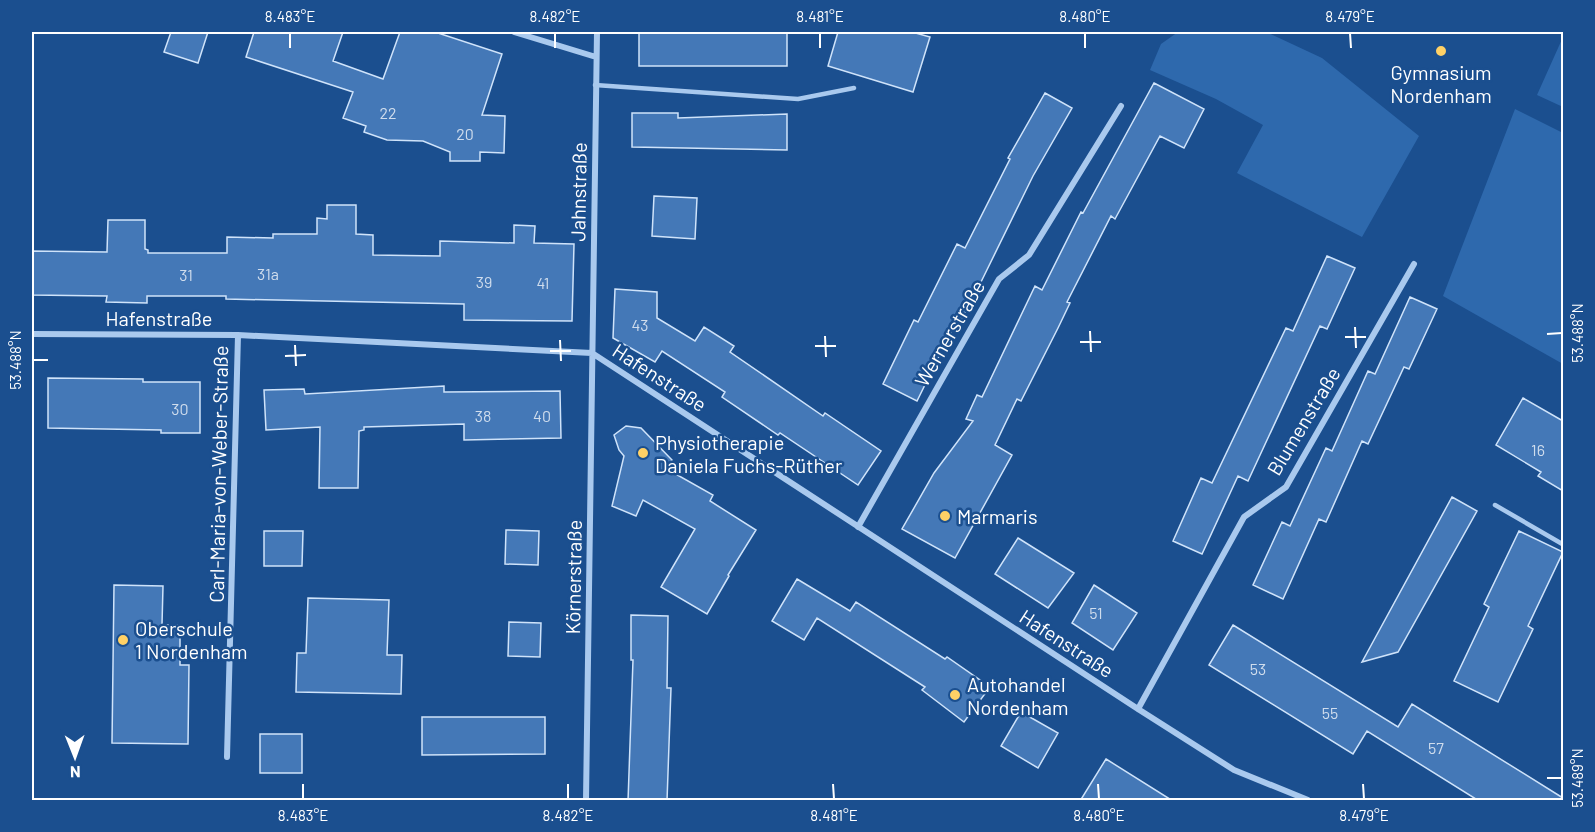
<svg xmlns="http://www.w3.org/2000/svg" width="1595" height="832" font-family="Barlow,sans-serif">
<rect width="100%" height="100%" fill="#1b4f8f"/>
<path fill="#2e69ad" d="M1178,32H1266L1322,58L1419,136L1362,237L1237,173L1263,125L1216,99L1150,70L1161,44Z
M1563,37L1564,107H1563L1537,95Z
M1515,109L1563,133V364L1443,296Z"/>
<path fill="#4478b7" stroke="#cfe3fa" stroke-width="1.5" d="M171,32H208L198,63L164,52Z
M254,32H343L333,61L383,79L400,32H435L502,54L482,115L505,116L504,153L480,152V161H450V152L423,141L387,140L364,132L366,126L343,118L353,92L246,57Z
M639,32H787V66H639Z
M838,32H912L930,37L913,92L828,66Z
M1154,83L1204,109L1184,148L1160,136L1115,219L1111,216L1067,302L1070,303L1058,328L1021,401L1017,399L995,445L1012,455L955,558L902,529L934,473L973,421L966,419L977,395L982,397L1035,286L1042,290L1081,212L1083,213Z
M1045,93L1072,108L1033,176L980,284L957,328L954,326L917,401L883,384L914,320L918,322L957,244L965,248L1010,159L1008,158Z
M632,113H678V118L787,114V150L632,147Z
M654,196L697,198L695,239L652,236Z
M327,205H356V234L373,235V255L440,256V241L514,243V225L535,226L534,243L574,244L572,321L464,320V304L226,299V296H147V303L106,302L107,296L32,295V251L107,252L108,220H145V249L148,250V253H227V237L273,238V234H317V218L327,219Z
M1327,256L1355,268L1327,329L1320,326L1248,481L1238,476L1202,554L1173,541L1201,478L1212,483L1286,328L1293,331Z
M615,289L657,292V318L695,341L704,327L734,346L730,352L823,416L825,413L881,451L858,485L780,433L778,435L722,397L725,392L662,351L655,362L613,338Z
M1410,297L1437,309L1409,369L1404,367L1368,444L1362,441L1326,522L1319,519L1283,599L1253,585L1282,522L1290,526L1326,448L1332,451L1368,371L1375,374Z
M48,378L143,379V382H200V433H161V430L48,428Z
M444,386V392L560,391L561,438L464,440V424L364,427V430L359,431L358,488H319L320,427L266,430L264,390L304,389L305,394Z
M1523,398L1563,421V491L1538,476L1541,472L1496,445Z
M626,426L641,428L672,460L665,468L713,495L710,501L756,530L728,575L729,576L707,614L661,587L695,529L643,500L636,516L612,506L624,456L619,450L614,435Z
M1452,497L1477,511L1398,652L1362,662Z
M506,530L539,531L538,565L505,564Z
M264,531H303L302,566H264Z
M1519,531L1563,552L1528,626L1533,629L1498,702L1454,681L1489,607L1484,604Z
M1018,538L1074,573L1048,608L995,574Z
M797,579L850,611L856,602L945,659L947,657L990,687L964,722L922,690L925,687L817,618L804,640L772,621Z
M114,585L163,586L162,625H180V665H189L188,744L112,743Z
M1094,585L1137,613L1113,650L1072,623Z
M308,598L389,600L387,655H402L401,694L296,692L297,653H306Z
M631,615L668,616L667,688H671L667,801H628L633,660H631Z
M509,622L541,623L540,657L508,656Z
M1233,625L1398,727L1412,704L1563,798V801H1479L1367,731L1353,754L1209,665Z
M1021,712L1058,733L1038,768L1001,746Z
M422,717H545V754L422,755Z
M260,734H302V773H260Z
M1106,759L1173,801H1080Z"/>
<g fill="none" stroke-linecap="round" stroke-linejoin="round">
<path stroke="#a9c9ee" stroke-width="4.5" d="M595,85L798,99L854,88
M1495,505L1564,545"/>
<path stroke="#a9c9ee" stroke-width="6" d="M514,32L596,57
M32,334L238,335L592,353L1138,709L1234,770L1308,800
M858,527L999,279L1029,255L1121,106
M1138,709L1244,517L1286,487L1414,264
M227,757L238,335
M586,800L597,32"/>
</g>
<path fill="none" stroke="#fff" stroke-width="2" d="M290,33V48M555,33V48M820,33V48M1085,33V48M1350,33L1351,48M1355,327L1356,348M1090,331L1091,352M1547,334L1562,333M825,336L826,357M1345,337H1366M560,340L561,361M1080,342H1101M295,345L296,366M815,346H836M550,351H571M285,356L306,355M33,360H48M1547,778H1562M303,784V799M568,784V799M833,784L834,799M1098,784L1099,799M1363,784L1364,799"/>
<g fill="#ffd166" stroke="#1b4f8f" stroke-width="2">
<circle cx="1441" cy="51" r="6"/>
<circle cx="643" cy="453" r="6"/>
<circle cx="945" cy="516" r="6"/>
<circle cx="123" cy="640" r="6"/>
<circle cx="955" cy="695" r="6"/>
</g>
<g text-anchor="middle" dominant-baseline="central" stroke-width="5" stroke-linejoin="round" paint-order="stroke">
<g font-size="16" fill="#d0dded">
<text x="388" y="112">22</text>
<text x="465" y="133">20</text>
<text x="268" y="273">31a</text>
<text x="186" y="274">31</text>
<text x="484" y="281">39</text>
<text x="543" y="282">41</text>
<text x="640" y="324">43</text>
<text x="180" y="408">30</text>
<text x="483" y="415">38</text>
<text x="542" y="415">40</text>
<text x="1538" y="449">16</text>
<text x="1096" y="612">51</text>
<text x="1258" y="668">53</text>
<text x="1330" y="712">55</text>
<text x="1436" y="747">57</text>
</g>
<g font-size="20" fill="#fff" stroke="#1b4f8f" text-anchor="start">
<text x="1441" y="72" text-anchor="middle">Gymnasium<tspan x="1441" dy="23">Nordenham</tspan></text>
<text x="655" y="442">Physiotherapie<tspan x="655" dy="23">Daniela Fuchs-Rüther</tspan></text>
<text x="957" y="516">Marmaris</text>
<text x="135" y="628">Oberschule<tspan x="135" dy="23">1 Nordenham</tspan></text>
<text x="967" y="684">Autohandel<tspan x="967" dy="23">Nordenham</tspan></text>
</g>
<g font-size="20" fill="#fff" stroke="#1b4f8f">
<text transform="translate(578 192) rotate(-89)">Jahnstraße</text>
<text x="159" y="318">Hafenstraße</text>
<text transform="translate(949 333) rotate(-60)">Wernerstraße</text>
<text transform="translate(660 377) rotate(33)">Hafenstraße</text>
<text transform="translate(1303 421) rotate(-59)">Blumenstraße</text>
<text transform="translate(218 474) rotate(-89)">Carl-Maria-von-Weber-Straße</text>
<text transform="translate(573 577) rotate(-89)">Körnerstraße</text>
<text transform="translate(1067 643) rotate(33)">Hafenstraße</text>
</g>
</g>
<rect width="1595" height="832" fill="none" stroke="#1b4f8f" stroke-width="66"/>
<g transform="translate(75 757) rotate(179)" stroke="#1b4f8f" stroke-width="4.5" paint-order="stroke">
<path d="M0-4.5L10 22L0 15L-10 22Z" fill="#ffffff"/>
<text y="-9" font-size="16" font-weight="bold" text-anchor="middle" fill="#ffffff">N</text>
</g>
<rect x="33" y="33" width="1529" height="766" fill="none" stroke="#fff" stroke-width="2"/>
<g font-size="15" text-anchor="middle" fill="#fff">
<text x="290" y="22">8.483°E</text>
<text x="555" y="22">8.482°E</text>
<text x="820" y="22">8.481°E</text>
<text x="1085" y="22">8.480°E</text>
<text x="1350" y="22">8.479°E</text>
<text transform="translate(1578 333) rotate(-90)" y="5">53.488°N</text>
<text transform="translate(16 360) rotate(-90)" y="5">53.488°N</text>
<text transform="translate(1578 778) rotate(-90)" y="5">53.489°N</text>
<text x="303" y="821">8.483°E</text>
<text x="568" y="821">8.482°E</text>
<text x="834" y="821">8.481°E</text>
<text x="1099" y="821">8.480°E</text>
<text x="1364" y="821">8.479°E</text>
</g>
</svg>
